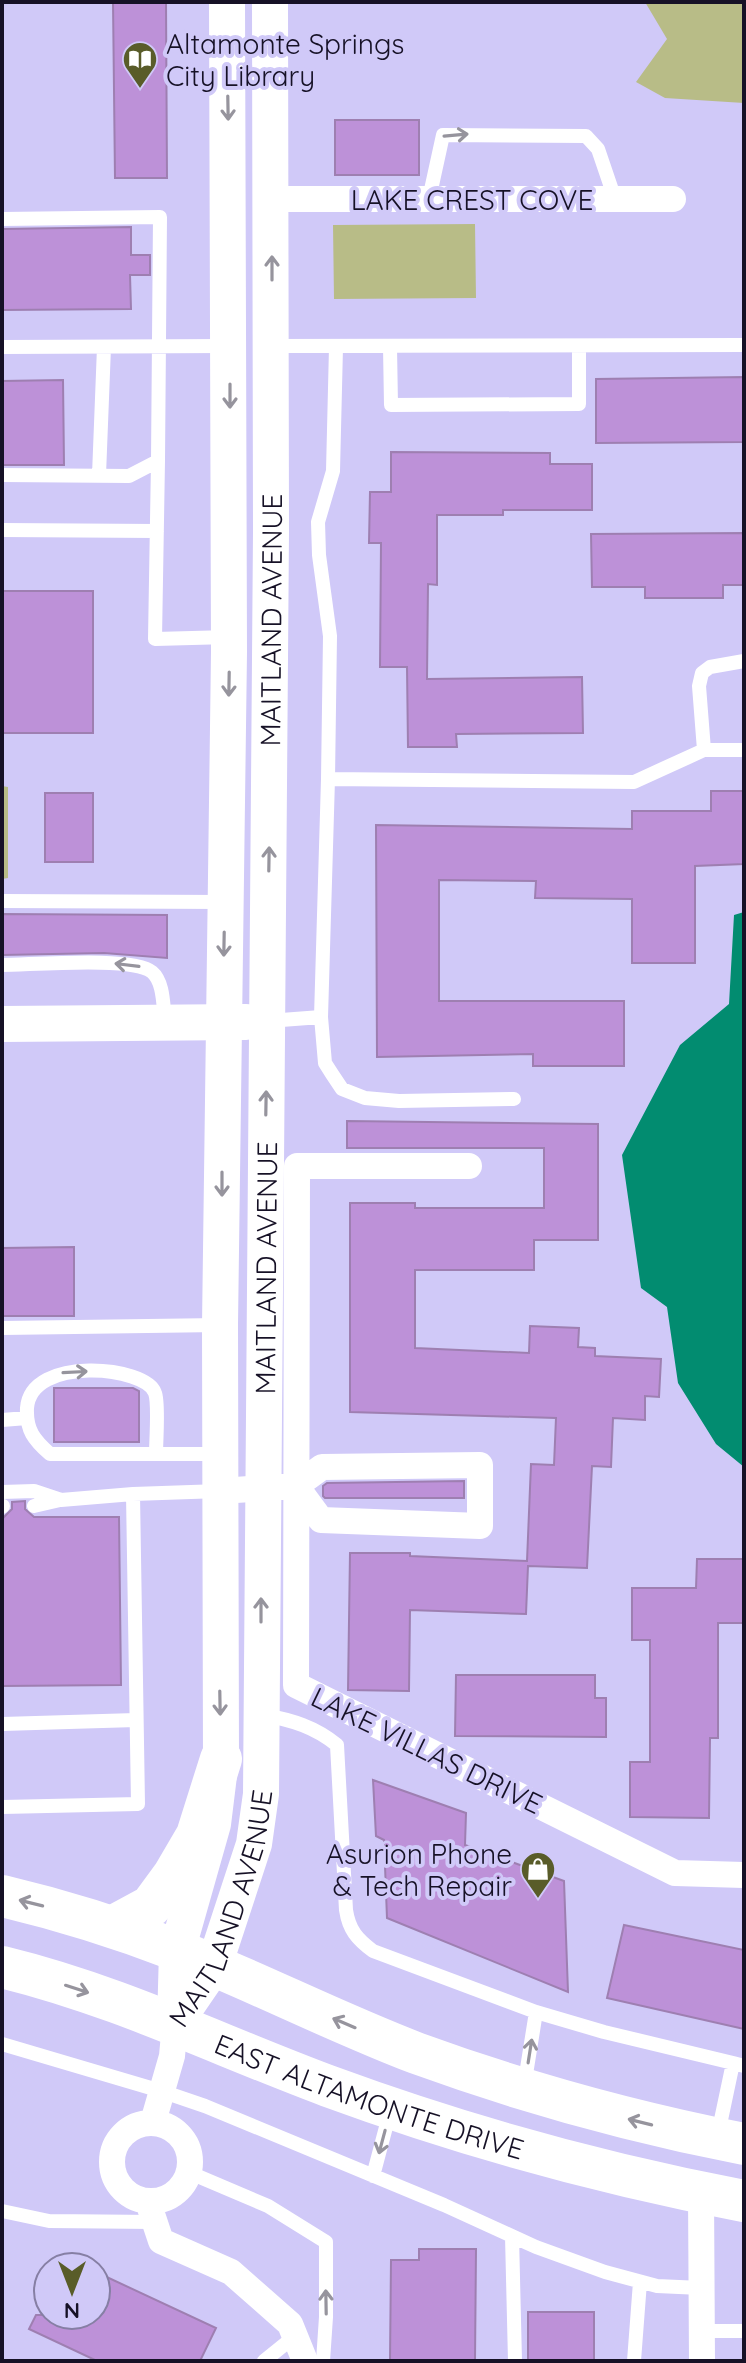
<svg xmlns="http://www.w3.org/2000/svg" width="746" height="2363" font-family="Quicksand,sans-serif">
<rect width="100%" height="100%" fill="#d0c9f8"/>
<path fill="#b8bc87" d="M645,2H744V103L665,98L636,82L667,39Z
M475,224L476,298L334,299L333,225Z
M2,786L8,787V878L2,879Z"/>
<path fill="#028c70" d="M744,912V1467L716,1444L678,1383L667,1307L641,1288L622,1155L680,1045L729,1004L734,915Z"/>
<path fill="#bd91d8" stroke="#9e7fb1" stroke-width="2" d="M113,2H166L167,178H115Z
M335,120H419V175H335Z
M131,227V255H150V275H130L131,309L2,310V229Z
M744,377V442L596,443V379Z
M63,380L64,465H2V381Z
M391,452L550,453V464H592V510H503V515H437V585L428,584L427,679L582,677L583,733L456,734L457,747H408L407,667H380L381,543H369L370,492H391Z
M744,533V585H723V598H645V587H592L591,534Z
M2,591H93V733H2Z
M711,791H744V864L695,866V963H632V899L535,898L536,881L439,880V1001H624V1066H533V1054L377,1057L376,825L632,829V811H711Z
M45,793H93V862H45Z
M2,914L167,915V958L104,953L2,955Z
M347,1121L598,1124V1240H534V1270H415V1348L529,1353L530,1326L579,1328L578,1347L595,1348V1356L661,1359L659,1397L645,1396V1420L613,1418L611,1467L592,1466L587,1568L528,1566L526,1614L410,1610L409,1691L348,1690L350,1553H410V1556L527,1561L531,1464L554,1465L556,1418L350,1412V1203H415V1208H544V1148H347Z
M74,1247V1316H2V1248Z
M54,1388H133L139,1391V1442H54Z
M464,1481V1498H325L323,1496V1486L327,1483Z
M25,1501V1509L34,1517H119L121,1685L2,1686V1519L12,1509V1502Z
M697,1559H744V1623H718V1738H710L709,1818L630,1817V1762H650V1640H632V1588H696Z
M456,1675H595V1698H606V1737L455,1736Z
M373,1780L466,1813L465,1845L564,1881L568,1992L387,1918L384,1840L376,1836Z
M624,1925L744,1950V2029L607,1998Z
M419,2249H476L475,2361H390L391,2260H419Z
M96,2272L216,2328L200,2361H97L29,2329L36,2315H96Z
M528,2312H594V2361H528Z"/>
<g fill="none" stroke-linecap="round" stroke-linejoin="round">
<path stroke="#fff" stroke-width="14" d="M429,199L443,135L586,136L598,149L615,199
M2,219L160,217L158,461L129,476L2,475
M272,346L744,345
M2,347L226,346
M390,347L391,405L579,404V347
M158,461L155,639L229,637
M99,475L104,347
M2,530L157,531
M704,750L699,686L702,673L710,667L744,661
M328,779L330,636L319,555L318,522L333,471L336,347
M2,901L225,902
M2,965C31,965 133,956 152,972C164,982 163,1006 165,1020
M268,1021L321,1017
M514,1099L399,1101L365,1098L342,1089L332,1074L325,1063L321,1017L328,779L634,782L704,750H744
M2,1328L220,1325
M2,1420L27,1418
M156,1454C156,1441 159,1403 155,1393C146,1366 31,1355 27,1408C26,1430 34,1440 50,1454H220
M2,1492L34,1491L61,1500L133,1494
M34,1506L60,1500
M2,1507L3,1506
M264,1715C292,1720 315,1727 337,1745L346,1910C349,1930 357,1939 373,1951L536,2012L604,2032L733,2063
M2,1724L136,1720
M2,1807L138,1804L133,1494L220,1491
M2,2044L161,2091L205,2106L444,2205L536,2247L605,2272L657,2286L701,2288
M524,2087L536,2012
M718,2134L733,2063L744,2066
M188,2172L268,2206L326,2242V2317L323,2361
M373,2176L390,2112
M2,2211L49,2221L155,2222
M512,2236L515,2361
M702,2331H744
M264,2361L295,2336
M634,2361L640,2282"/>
<path stroke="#fff" stroke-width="26" d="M272,199H673
M469,1166H297L296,1685L675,1873L744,1875
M220,1491L296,1486L322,1467L480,1465V1526L321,1520L296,1486
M153,2122L172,2056L175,2023
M112 2162a39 39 0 1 1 78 0a39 39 0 1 1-78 0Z
M701,2193L702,2361
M148,2202L161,2241L231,2272L290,2324L305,2361"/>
<g stroke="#fff" stroke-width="36">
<path d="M2,1024L246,1022"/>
<path id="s1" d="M175,2023L214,1966L254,1844L261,1794L271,532L270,2"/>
<path d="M175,2023L177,1951L213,1824L221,1759L220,1325L229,652L227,2"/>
</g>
<g stroke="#fff" stroke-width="42">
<path d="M2,1896C61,1910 119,1928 176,1950C257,1982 335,2022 416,2053C523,2092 632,2122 744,2144"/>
<path d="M114,1926L151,1906L173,1876L197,1835L221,1759"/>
<path id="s2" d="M2,1967C117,1995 218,2045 328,2086C464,2136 602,2174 744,2201"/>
</g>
</g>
<defs><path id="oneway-shaft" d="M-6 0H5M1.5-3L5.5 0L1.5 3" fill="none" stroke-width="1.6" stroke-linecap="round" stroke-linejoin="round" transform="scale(2)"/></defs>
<g stroke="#96949d">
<use href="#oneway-shaft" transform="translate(228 108) rotate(89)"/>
<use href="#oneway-shaft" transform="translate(456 135) rotate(-5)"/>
<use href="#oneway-shaft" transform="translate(272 268) rotate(-90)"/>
<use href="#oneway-shaft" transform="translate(230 396) rotate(90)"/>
<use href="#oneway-shaft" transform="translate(229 684) rotate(91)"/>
<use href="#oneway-shaft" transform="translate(269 859) rotate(-89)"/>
<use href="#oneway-shaft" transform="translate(224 944) rotate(91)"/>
<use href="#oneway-shaft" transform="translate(127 965) rotate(-173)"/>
<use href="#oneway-shaft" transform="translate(266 1103) rotate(-89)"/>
<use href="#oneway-shaft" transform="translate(222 1184) rotate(90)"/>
<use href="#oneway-shaft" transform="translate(75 1372) rotate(-3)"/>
<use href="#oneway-shaft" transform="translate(261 1610) rotate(-90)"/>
<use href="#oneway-shaft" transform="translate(220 1703) rotate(89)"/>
<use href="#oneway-shaft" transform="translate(31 1903) rotate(-166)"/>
<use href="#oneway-shaft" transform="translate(77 1989) rotate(18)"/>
<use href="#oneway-shaft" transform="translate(344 2023) rotate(-157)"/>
<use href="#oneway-shaft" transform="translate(530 2051) rotate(-81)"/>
<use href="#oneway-shaft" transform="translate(640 2122) rotate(-166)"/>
<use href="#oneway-shaft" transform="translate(382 2142) rotate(105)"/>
<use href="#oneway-shaft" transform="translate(326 2302) rotate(-91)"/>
</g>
<defs>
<g id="library-pin" transform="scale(1.8)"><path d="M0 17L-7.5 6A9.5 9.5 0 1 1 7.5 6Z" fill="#595c29" stroke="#d0c9f8"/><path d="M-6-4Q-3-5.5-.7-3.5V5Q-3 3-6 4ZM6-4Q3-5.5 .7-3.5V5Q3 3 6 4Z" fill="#fff"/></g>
<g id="shop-pin" transform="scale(1.8)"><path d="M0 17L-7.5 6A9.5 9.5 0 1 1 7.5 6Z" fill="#595c29" stroke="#d0c9f8"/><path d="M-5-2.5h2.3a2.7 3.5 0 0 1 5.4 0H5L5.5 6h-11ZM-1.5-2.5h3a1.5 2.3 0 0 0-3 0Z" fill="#fff"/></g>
</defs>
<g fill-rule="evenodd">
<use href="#library-pin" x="140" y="59"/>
<use href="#shop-pin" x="538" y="1869"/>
</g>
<g text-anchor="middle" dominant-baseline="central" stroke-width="8" stroke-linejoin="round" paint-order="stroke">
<g font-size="28" fill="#161126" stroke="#d0c9f8" text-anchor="start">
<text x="166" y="43">Altamonte Springs<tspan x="166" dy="32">City Library</tspan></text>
<text x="512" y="1853" text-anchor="end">Asurion Phone<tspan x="512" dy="32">&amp; Tech Repair</tspan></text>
</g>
<g font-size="28" fill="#161126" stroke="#d0c9f8">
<text x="472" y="199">LAKE CREST COVE</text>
<text stroke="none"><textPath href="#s1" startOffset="1422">MAITLAND AVENUE</textPath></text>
<text stroke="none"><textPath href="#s1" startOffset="774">MAITLAND AVENUE</textPath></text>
<text transform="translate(427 1750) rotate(26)">LAKE VILLAS DRIVE</text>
<text stroke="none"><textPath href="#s1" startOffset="126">MAITLAND AVENUE</textPath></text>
<text stroke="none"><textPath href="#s2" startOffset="390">EAST ALTAMONTE DRIVE</textPath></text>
</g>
</g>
<rect width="746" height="2363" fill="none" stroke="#161126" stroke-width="8"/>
<g transform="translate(72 2291) rotate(180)"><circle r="38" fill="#d0c9f8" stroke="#867fa4" stroke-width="2"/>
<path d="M0-6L14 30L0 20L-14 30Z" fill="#595c29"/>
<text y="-12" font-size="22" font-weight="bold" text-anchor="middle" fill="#161126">N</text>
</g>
</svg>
